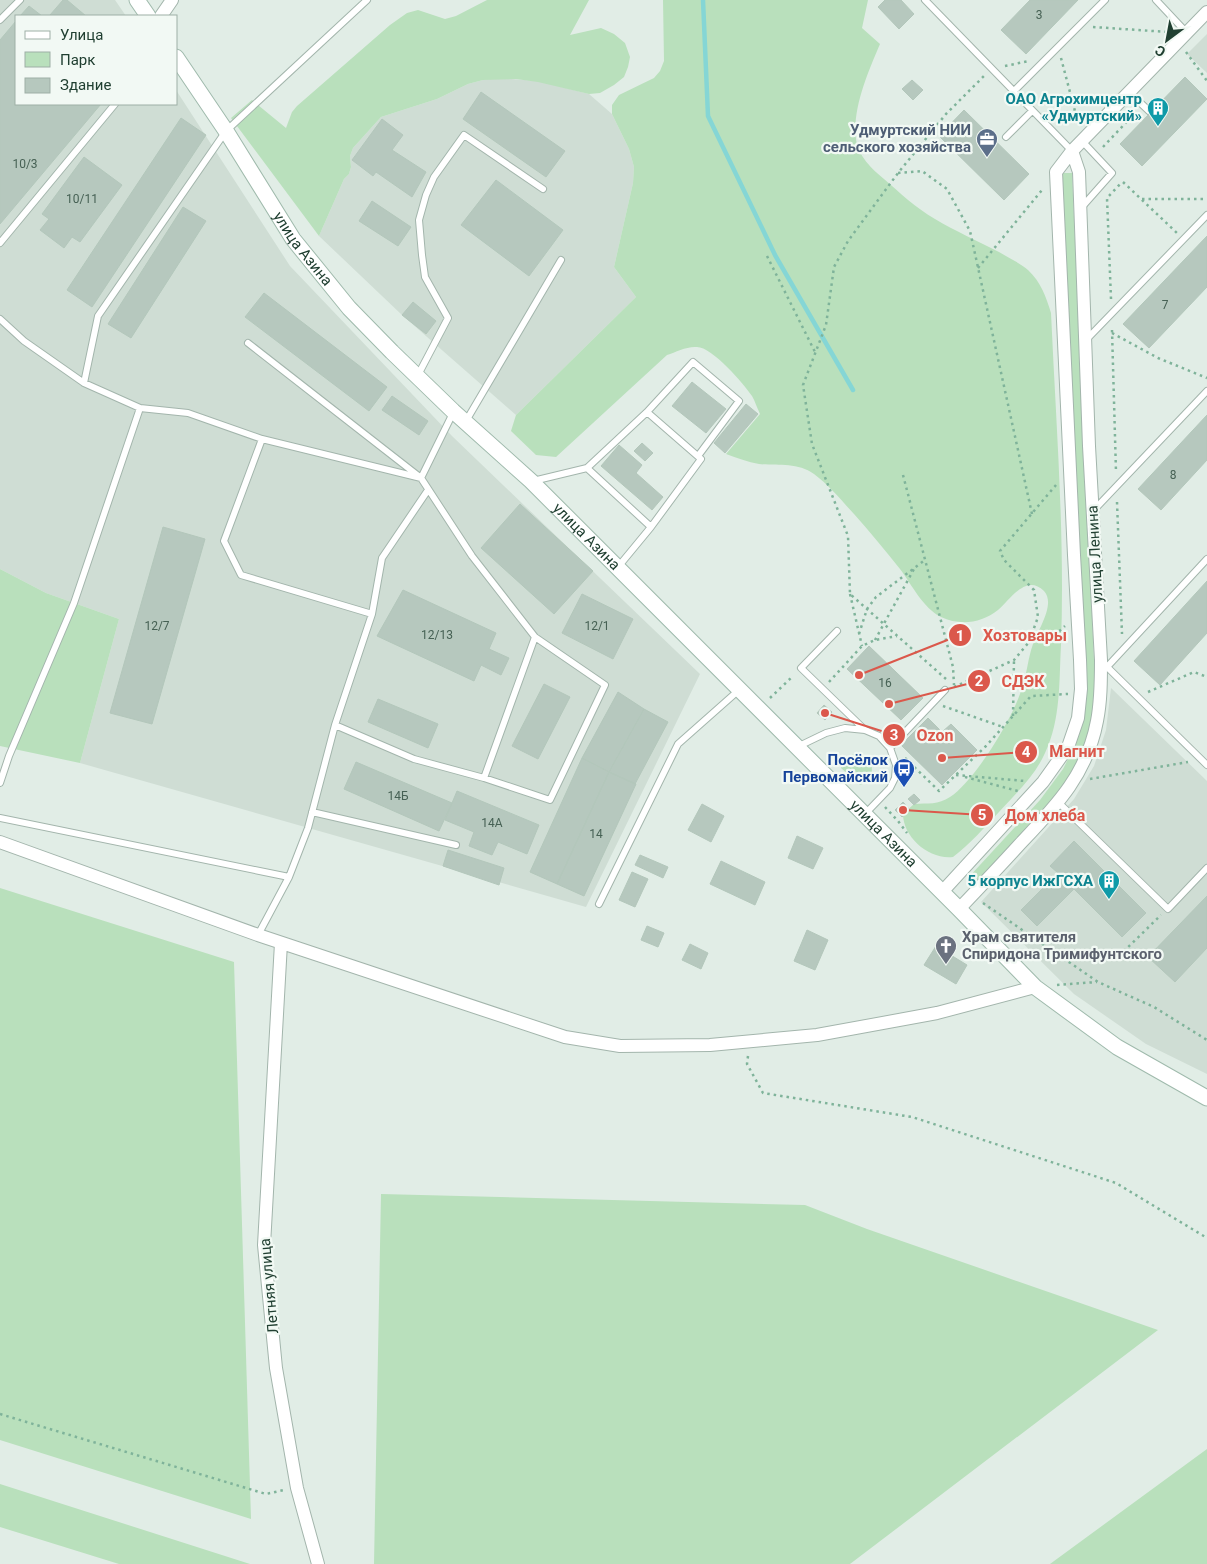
<svg xmlns="http://www.w3.org/2000/svg" width="1207" height="1564" font-family="Roboto,sans-serif">
<rect width="100%" height="100%" fill="#e1ede6"/>
<path fill="#cfddd4" d="M0,0H115L126,16H16V104H176V90L290,266L452,436L700,674L586,907L80,763L119,619L46,593L0,569Z
M1207,34V73L1187,54Z
M498,78L538,81L589,94L612,114L629,149L634,167L633,183L614,267L636,297L516,415L402,315L319,236L344,179L349,174L351,167L350,156L353,148L381,117L437,99L468,84L483,80Z
M1111,688L1207,781V1074L1146,1044L1074,994L981,902L1074,799L1094,766L1106,730Z"/>
<path fill="#b9e0bc" d="M487,0H589L570,35L601,28L614,34L625,43L630,57L628,67L624,77L614,85L600,93L589,94L538,82L516,79L483,80L468,84L437,99L381,117L353,148L350,156L351,167L349,174L344,179L319,236L231,118L252,100L286,128L292,112L297,106L390,25L407,13L418,10L445,19L456,16Z
M663,0H868L862,28L880,44C868,72 852,109 856,139C858,156 872,169 884,179C900,193 916,208 935,219C955,231 978,241 999,252C1009,258 1020,263 1028,270C1041,282 1046,297 1051,313C1056,424 1065,535 1061,645C1059,681 1061,720 1045,753C1035,776 1015,794 999,812C984,828 970,844 953,857C929,860 903,837 903,814L914,804C928,803 938,805 950,797C975,781 1014,716 1022,688C1027,673 1028,658 1033,644C1038,630 1056,604 1044,591C1026,573 1010,600 998,610C982,623 960,626 941,617C923,608 912,585 900,569C885,550 870,532 854,514C841,500 829,485 814,474C797,462 778,466 759,464C748,462 737,458 726,454L760,414C757,408 755,401 752,396C744,384 712,347 697,347C687,346 676,352 667,355L556,457L536,455L511,431L516,415L636,297L614,267L633,183L634,167L629,149L612,114V105L619,95L654,78L660,71L664,61Z
M1062,173H1072L1094,660V707L1092,722L1082,754L1072,775L1050,804L975,884L968,878L1040,800L1063,769L1073,749L1082,718Z
M0,569L46,593L119,619L80,763L0,746Z
M854,754C874,753 879,778 860,785L841,768L845,759Z
M0,888L234,962L251,1519L0,1440Z
M381,1194L805,1205L867,1229L1158,1330L850,1564H374Z
M1207,1449V1564H1050Z
M0,1484L250,1564H119L0,1527Z"/>
<g fill="none" stroke-linecap="round" stroke-linejoin="round">
<path stroke="#85d6d5" stroke-width="4.5" d="M703,0L708,116L775,255L853,390"/>
</g>
<path fill="#b6c8be" stroke="#b3c7bb" d="M63,0H67L86,16H51L50,15Z
M885,0H901L914,14L899,29L878,7Z
M1030,0H1078L1026,54L1001,30Z
M29,6L42,16H20Z
M16,21V104H101L0,224V40Z
M1185,77L1207,99L1142,166L1120,144Z
M912,80L923,90L913,100L902,89Z
M481,92L565,151L546,177L463,119Z
M964,110L1029,174L1004,200L939,136Z
M181,118L206,135L92,307L67,290Z
M382,119L403,135L392,150L426,172L412,197L376,172L373,176L352,160Z
M84,157L122,185L80,242L72,237L64,248L40,230L49,219L42,214Z
M496,180L563,230L529,276L461,225Z
M372,201L411,227L398,246L359,221Z
M183,207L206,221L131,338L108,324Z
M1207,236V287L1149,348L1123,324Z
M264,293L387,387L369,411L245,317Z
M413,302L436,321L426,334L402,315Z
M692,382L726,409L706,433L672,406Z
M392,396L428,421L419,435L382,410Z
M746,404L758,414L725,453L714,443Z
M1207,415V460L1161,510L1138,489Z
M642,443L653,453L645,461L634,451Z
M619,445L642,465L636,473L663,497L652,510L601,466Z
M520,504L593,571L554,614L481,548Z
M163,527L205,539L152,724L110,713Z
M1207,581V633L1160,685L1134,661Z
M403,590L496,633L489,649L509,658L501,675L481,665L474,681L377,636Z
M582,594L633,619L613,659L562,633Z
M869,646L923,698L901,720L847,669Z
M544,684L570,697L538,759L512,746Z
M618,692L644,709L609,772L582,758Z
M378,699L438,724L428,748L368,722Z
M824,705L832,712L825,720L817,713Z
M644,709L668,722L635,784L609,772Z
M928,718L942,732L951,724L977,750L942,785L901,745Z
M582,758L609,772L557,884L530,872Z
M356,762L452,803L439,831L344,789Z
M609,772L636,784L584,896L557,884Z
M457,791L539,825L527,854L498,842L492,855L469,846L474,832L445,820Z
M914,794L920,800L914,805L908,799Z
M903,802L910,810L902,817L895,810Z
M702,804L724,816L711,842L688,830Z
M797,836L823,848L813,869L788,858Z
M1074,841L1146,913L1122,937L1074,889L1037,926L1021,910L1058,873L1050,866Z
M448,850L504,868L499,885L443,866Z
M640,855L668,867L663,878L635,865Z
M721,861L765,882L755,905L710,884Z
M632,872L648,879L635,907L619,900Z
M1207,896V948L1175,982L1148,957Z
M647,926L664,933L658,947L641,940Z
M807,930L828,940L815,970L794,961Z
M690,944L708,953L701,969L682,960Z
M936,946L967,965L956,984L924,965Z"/>
<g fill="none" stroke-linecap="round" stroke-linejoin="round">
<g stroke="#a3b5ac" stroke-width="8">
<path id="lane" d="M925,0L1072,151
M1156,0L1187,33
M0,20L20,0
M1013,92L1105,0
M1129,92L1149,111
M1006,137L1032,111
M1081,208L1112,173L1082,141
M0,243L115,104
M0,319L24,341L84,383L140,408
M1086,340L1207,215
M248,343L421,478L472,556L535,637L605,685L550,800L484,778L414,759L335,725L308,828L289,877L258,935
M418,375L448,318L425,277L422,255L419,220L426,195L434,177L464,135L543,189
M84,383L98,316L226,131L367,0
M647,412L693,362L739,401L698,456
M466,421L561,260
M262,439L224,541L241,575L372,614
M587,468L647,412L701,459L651,527
M533,481L587,468L651,527L618,567
M1093,511L1207,391
M837,631L801,668L865,730
M1101,661L1207,765
M1107,667L1207,559
M335,725L372,614L382,558L428,490
M797,747L826,733L845,728L865,730L879,736L890,748L896,765L895,778L890,788L865,814
M890,748L945,690
M484,778L535,637
M0,783L9,756L74,603L140,408L188,413L262,439L421,478L453,413
M1059,803L1168,909L1207,868
M312,812L456,845
M0,818L289,877
M599,904L678,744L739,690"/>
</g>
<g stroke="#a3b5ac" stroke-width="14">
<path id="street" d="M161,16L172,0
M0,842L258,935L565,1037L620,1046L710,1045L817,1035L937,1013L1035,987
M942,892L1043,782L1068,747L1078,718L1081,689L1080,660L1074,555L1056,172L1072,151L1207,12
M959,909C979,888 999,867 1019,845C1055,807 1087,775 1097,721C1101,701 1101,681 1101,660L1089,446L1079,172L1072,151
M281,943L264,1245L276,1368L297,1488L318,1564"/>
</g>
<g stroke="#9fbaac" stroke-width="17">
<g id="secondary">
<path d="M137,0L148,16"/>
<path id="s1" d="M176,57L226,131L293,239L349,308L392,352L453,411L531,481L959,909L1035,987L1117,1047L1207,1098"/>
</g>
</g>
<path stroke="#7fb39a" stroke-width="2.5" stroke-dasharray="2.5 4" stroke-linecap="butt" d="M1093,27L1168,32
M1186,52L1207,81
M1061,58L1076,115L1081,122
M1005,66L1029,61
M1103,147L1135,113
M898,173L922,171L947,189L970,231L1032,514
M1123,182L1177,233
M1142,199H1207
M767,256L815,352
M978,268L1042,190
M1111,299L1107,198L1122,182
M1112,330L1116,472
M1112,333L1158,358L1207,378
M903,475L953,667L954,685
M1117,502L1122,634
M850,594L862,646
M859,634L867,609L876,597L925,560
M875,640L914,569
M1029,642L1055,635L1065,626
M946,679L850,594L848,536L812,444L803,385L826,325L834,267L848,241L898,173L946,114L985,75
M829,682L862,646L875,640L897,636
M954,687L1014,660L1029,642L1038,617L1034,590L1004,560L1000,551L1056,485
M1148,692L1194,672L1207,677
M770,698L793,676
M943,706L1003,727
M1013,716L1014,660
M905,758L939,791L986,746L1031,696L1068,694
M956,775L1025,781
M965,777L1018,791
M1090,779L1188,762
M885,807L898,821L907,833
M983,903L1098,982L1154,1007L1207,1040
M1119,956L1161,915
M1057,985L1097,982
M748,1056L747,1064L763,1093L912,1117L1116,1183L1207,1238
M0,1414L266,1494L284,1490"/>
<use href="#lane" stroke="#fff" stroke-width="6"/>
<use href="#street" stroke="#fff" stroke-width="12"/>
<use href="#secondary" stroke="#fff" stroke-width="15"/>
</g>
<defs>
<g id="building-pin" transform="scale(1.125)"><path d="M0 17L-7.5 6A9.5 9.5 0 1 1 7.5 6Z" fill="#0f9aa8" stroke="#f2f9f4"/><path d="M-4-6H4V6H1V3H-1V6H-4ZM-2.5-4.3h1.7v1.8h-1.7ZM.8-4.3h1.7v1.8H.8ZM-2.5-1h1.7V.8h-1.7ZM.8-1h1.7V.8H.8Z" fill="#fff"/></g>
<g id="office-pin" transform="scale(1.125)"><path d="M0 17L-7.5 6A9.5 9.5 0 1 1 7.5 6Z" fill="#5c6f8a" stroke="#f2f9f4"/><path d="M-6-3h4V-5.5h4V-3h4V5H-6ZM-1-4.5V-3h2v-1.5ZM-6 0V1H6V0Z" fill="#fff"/></g>
<g id="bus-pin" transform="scale(1.125)"><path d="M0 17L-7.5 6A9.5 9.5 0 1 1 7.5 6Z" fill="#1a4fb4" stroke="#f2f9f4"/><path d="M-5-6H5V4H4V6H2V4H-2V6H-4V4H-5ZM-3.5-4V0h7V-4ZM-3.5 1.2v1.5H-2V1.2ZM2 1.2v1.5H3.5V1.2Z" fill="#fff"/></g>
<g id="church-pin" transform="scale(1.125)"><path d="M0 17L-7.5 6A9.5 9.5 0 1 1 7.5 6Z" fill="#6b7280" stroke="#f2f9f4"/><path d="M-1.2-6h2.4v3.5h3.3v2.4h-3.3V6h-2.4V-.1h-3.3v-2.4h3.3Z" fill="#fff"/></g>
</defs>
<g fill-rule="evenodd">
<use href="#building-pin" x="1158" y="108"/>
<use href="#office-pin" x="987" y="139"/>
<use href="#bus-pin" x="904" y="769"/>
<use href="#building-pin" x="1109" y="881"/>
<use href="#church-pin" x="946" y="946"/>
</g>
<g text-anchor="middle" dominant-baseline="central" stroke-width="4.5" stroke-linejoin="round" paint-order="stroke">
<g font-size="12" fill="#466154">
<text x="1039" y="15">3</text>
<text x="25" y="164">10/3</text>
<text x="82" y="199">10/11</text>
<text x="1165" y="305">7</text>
<text x="1173" y="475">8</text>
<text x="157" y="626">12/7</text>
<text x="597" y="626">12/1</text>
<text x="437" y="635">12/13</text>
<text x="885" y="683">16</text>
<text x="398" y="796">14Б</text>
<text x="492" y="823">14А</text>
<text x="596" y="834">14</text>
</g>
<g font-size="15" font-weight="bold" fill="#0d838f" stroke="#f2f9f4" text-anchor="end">
<text x="1142" y="99">ОАО Агрохимцентр<tspan x="1142" dy="17">«Удмуртский»</tspan></text>
<text x="1093" y="881">5 корпус ИжГСХА</text>
</g>
<g font-size="15" font-weight="bold" fill="#4e5e75" stroke="#f2f9f4" text-anchor="end">
<text x="971" y="130">Удмуртский НИИ<tspan x="971" dy="17">сельского хозяйства</tspan></text>
</g>
<g font-size="15" fill="#203f31" stroke="#f2f9f4">
<text stroke="none"><textPath href="#s1" startOffset="230">улица Азина</textPath></text>
<text stroke="none"><textPath href="#s1" startOffset="635">улица Азина</textPath></text>
<text transform="translate(1095 554) rotate(-93)">улица Ленина</text>
<text stroke="none"><textPath href="#s1" startOffset="1055">улица Азина</textPath></text>
<text transform="translate(269 1286) rotate(-95)">Летняя улица</text>
</g>
<g font-size="15" font-weight="bold" fill="#164399" stroke="#f2f9f4" text-anchor="end">
<text x="888" y="760">Посёлок<tspan x="888" dy="17">Первомайский</tspan></text>
</g>
<g font-size="15" font-weight="bold" fill="#5b616d" stroke="#f2f9f4" text-anchor="start">
<text x="962" y="937">Храм святителя<tspan x="962" dy="17">Спиридона Тримифунтского</tspan></text>
</g>
</g>
<path fill="none" stroke="#db584b" stroke-width="2" d="M859 675L960 635M889 704L979 681M825 713L894 735M942 758L1026 752M903 810L982 815"/>
<g fill="#db584b" stroke="#f2f9f4" stroke-width="2">
<circle cx="859" cy="675" r="5"/>
<circle cx="889" cy="704" r="5"/>
<circle cx="825" cy="713" r="5"/>
<circle cx="942" cy="758" r="5"/>
<circle cx="903" cy="810" r="5"/>
<circle cx="960" cy="635" r="12"/>
<circle cx="979" cy="681" r="12"/>
<circle cx="894" cy="735" r="12"/>
<circle cx="1026" cy="752" r="12"/>
<circle cx="982" cy="815" r="12"/>
</g>
<g font-size="15" text-anchor="middle" font-weight="bold" fill="#fff">
<text x="960" y="641">1</text>
<text x="979" y="686">2</text>
<text x="894" y="740">3</text>
<text x="1026" y="757">4</text>
<text x="982" y="820">5</text>
</g>
<g font-size="16" text-anchor="middle" font-weight="bold" fill="#db584b" stroke="#f2f9f4" stroke-width="4.5" stroke-linejoin="round" paint-order="stroke">
<text x="1025" y="641">Хозтовары</text>
<text x="1023" y="687">СДЭК</text>
<text x="935" y="741">Ozon</text>
<text x="1077" y="757">Магнит</text>
<text x="1045" y="821">Дом хлеба</text>
</g>
<rect x="15" y="15" width="162" height="90" fill="#f2f9f4" stroke="#9eafa6"/>
<rect x="25" y="31" width="25" height="8" fill="#ffffff" stroke="#9eafa6"/>
<text x="60" y="40" font-size="15" fill="#203f31">Улица</text>
<rect x="25" y="52" width="25" height="15" fill="#b9e0bc" stroke="#9eafa6"/>
<text x="60" y="65" font-size="15" fill="#203f31">Парк</text>
<rect x="25" y="78" width="25" height="15" fill="#b6c8be" stroke="#9eafa6"/>
<text x="60" y="90" font-size="15" fill="#203f31">Здание</text>
<g transform="translate(1167 40) rotate(212)" stroke="#f2f9f4" stroke-width="4" paint-order="stroke">
<path d="M0-4L9 19L0 12L-9 19Z" fill="#203f31"/>
<text y="-8" font-size="14" font-weight="bold" text-anchor="middle" fill="#203f31">С</text>
</g>
</svg>
